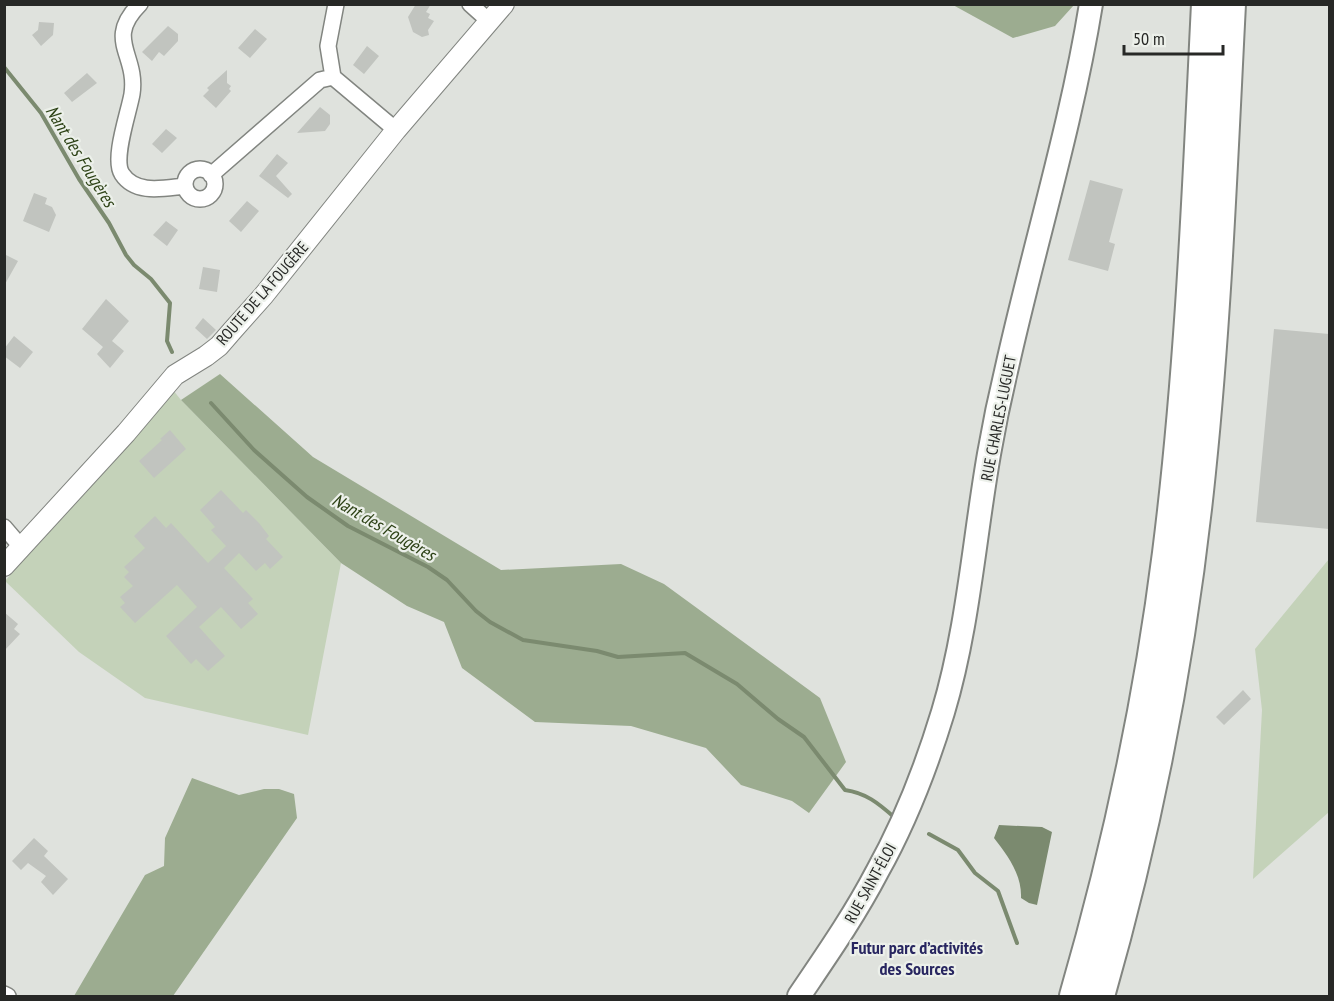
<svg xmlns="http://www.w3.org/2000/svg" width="1334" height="1001" font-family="'PT Sans Narrow',sans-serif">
<rect width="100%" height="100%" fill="#dfe2dd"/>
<path fill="#c4d2b9" d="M173,390L181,400L341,563L308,735L145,698L79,652L5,581Z
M1329,559V812L1253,879L1262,710L1255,649Z"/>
<path fill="#9cac90" d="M953,5L1074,4V5L1055,26L1013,38Z
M220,374L313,457L501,570L621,564L664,584L820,698L846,762L809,813L792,801L741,785L706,748L631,726L535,722L462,668L444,622L407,606L341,563L181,400Z
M192,778L239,795L264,789H279L294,794L297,818L173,996H74L145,875L164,866L165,838Z"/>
<path fill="#7b8a6f" d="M999,825L1042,827L1052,832L1037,905L1029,903L1021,898C1022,874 1007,855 994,838Z"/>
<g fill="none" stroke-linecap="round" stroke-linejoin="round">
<path stroke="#7b8a6f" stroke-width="4" d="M4,67L41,113L79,179L109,223L126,255L134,265L151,279L170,303L167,341L172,352
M211,403L254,450L307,497L348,526L428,567L447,580L476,611L490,622L523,640L597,651L618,657L685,653L737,684L778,719L804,737L845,790C866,793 878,803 894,817
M929,834L958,850L975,873L998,891L1017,943"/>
</g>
<path fill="#c1c4bf" d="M416,4H431L426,12L430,14L428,18L434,21L428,30L429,35L422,37L413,32L408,17Z
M39,22L54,23L53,35L41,46L32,35L38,30Z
M168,26L178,34V41L164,56L159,52L152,61L142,52Z
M255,29L267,39L250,58L238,48Z
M367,46L379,56L364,74L353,65Z
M227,70V83L231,86L229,89L231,91L216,108L203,96L209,90L207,88Z
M87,73L97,83L72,102L64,93Z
M320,107L330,115V124L325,131L297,133Z
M166,129L177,138L162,153L152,144Z
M277,154L288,163L276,176L292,194L288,198L259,176Z
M1090,180L1123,189L1109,242L1115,244L1108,271L1068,260Z
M34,193L47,198L45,204L52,207L56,215L49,232L23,221Z
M247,201L259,211L241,232L229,221Z
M166,221L178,230L167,246L153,235Z
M4,254L18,261L4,286Z
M203,267L220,270L217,292L199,289Z
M106,299L129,321L112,341L124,351L110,368L97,354L103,347L82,329Z
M203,318L216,330L207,339L195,328Z
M1274,329L1329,334V529L1256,522Z
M14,336L33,352L20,368L4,356V349Z
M170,430L186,449L154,478L139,461L162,440L160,439Z
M221,490L243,513L246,510L259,523L269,536L266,539L283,557L270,569L265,563L256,571L239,553L224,568L253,599L248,603L258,614L241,629L221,607L199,627L225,656L208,671L196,659L191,664L166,636L197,607L177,585L135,623L120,607L125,603L120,597L133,586L124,577L129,572L124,567L145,548L134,536L155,516L166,528L171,523L208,563L226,546L211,530L215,527L200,510Z
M4,612L18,624L14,629L20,634L4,651Z
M1243,690L1251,699L1224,725L1216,717Z
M34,838L48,851L44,856L68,879L53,895L41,882L46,876L28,863L21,870L12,861Z"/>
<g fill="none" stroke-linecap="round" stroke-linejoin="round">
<g stroke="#828580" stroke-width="18">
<path id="minor" d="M140,4C104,40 138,54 132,94C129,112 112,159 122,174C136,195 164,188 185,186
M470,4L490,22
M333,77L396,130
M333,77L328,46L336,4
M185 184a15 15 0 1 1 30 0a15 15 0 1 1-30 0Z
M211,175L320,80L333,77
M4,527L22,548
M4,994L8,996"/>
</g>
<g stroke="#828580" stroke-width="22">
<path id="tertiary" d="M4,566L126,433L175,375L206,356L219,346L232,331L264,295L396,130L504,4"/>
</g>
<g stroke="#828580" stroke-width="26">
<path id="secondary" d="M799,996C826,956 854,916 877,872C905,822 926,768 943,712C968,629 974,540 989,454C994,425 1000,396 1007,367C1034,246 1071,127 1091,4"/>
</g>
<g stroke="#828580" stroke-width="32">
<path id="motorway" d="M1074,996C1116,851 1148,703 1167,553C1190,371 1197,187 1206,4
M1100,996C1149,825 1183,649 1201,472C1217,317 1223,161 1231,4"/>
</g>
<use href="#minor" stroke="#fff" stroke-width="15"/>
<use href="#tertiary" stroke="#fff" stroke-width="20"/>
<use href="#secondary" stroke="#fff" stroke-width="22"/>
<use href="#motorway" stroke="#fff" stroke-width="28"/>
</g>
<g text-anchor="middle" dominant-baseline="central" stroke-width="4.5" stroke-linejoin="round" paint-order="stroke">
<g font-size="16" fill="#272826" stroke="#ecf0ea">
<text transform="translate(262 293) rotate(-49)">ROUTE DE LA FOUGÈRE</text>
<text transform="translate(998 418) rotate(-79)">RUE CHARLES-LUGUET</text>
<text transform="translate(870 883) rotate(-61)">RUE SAINT-ÉLOI</text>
</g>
<g font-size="18" font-style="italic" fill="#2c4115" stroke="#ecf0ea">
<text transform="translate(81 156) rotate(58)">Nant des Fougères</text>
<text transform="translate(384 527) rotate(30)">Nant des Fougères</text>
</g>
<g font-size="18" font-weight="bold" fill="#282660" stroke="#ecf0ea">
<text x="917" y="947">Futur parc d’activités<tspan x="917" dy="21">des Sources</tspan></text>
</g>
</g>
<rect width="1334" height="1001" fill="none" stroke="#272826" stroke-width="12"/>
<path d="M1124 45v9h99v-9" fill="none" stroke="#272826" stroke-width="3"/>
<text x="1133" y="45" font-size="18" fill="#272826" stroke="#ecf0ea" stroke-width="4.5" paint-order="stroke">50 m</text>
</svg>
